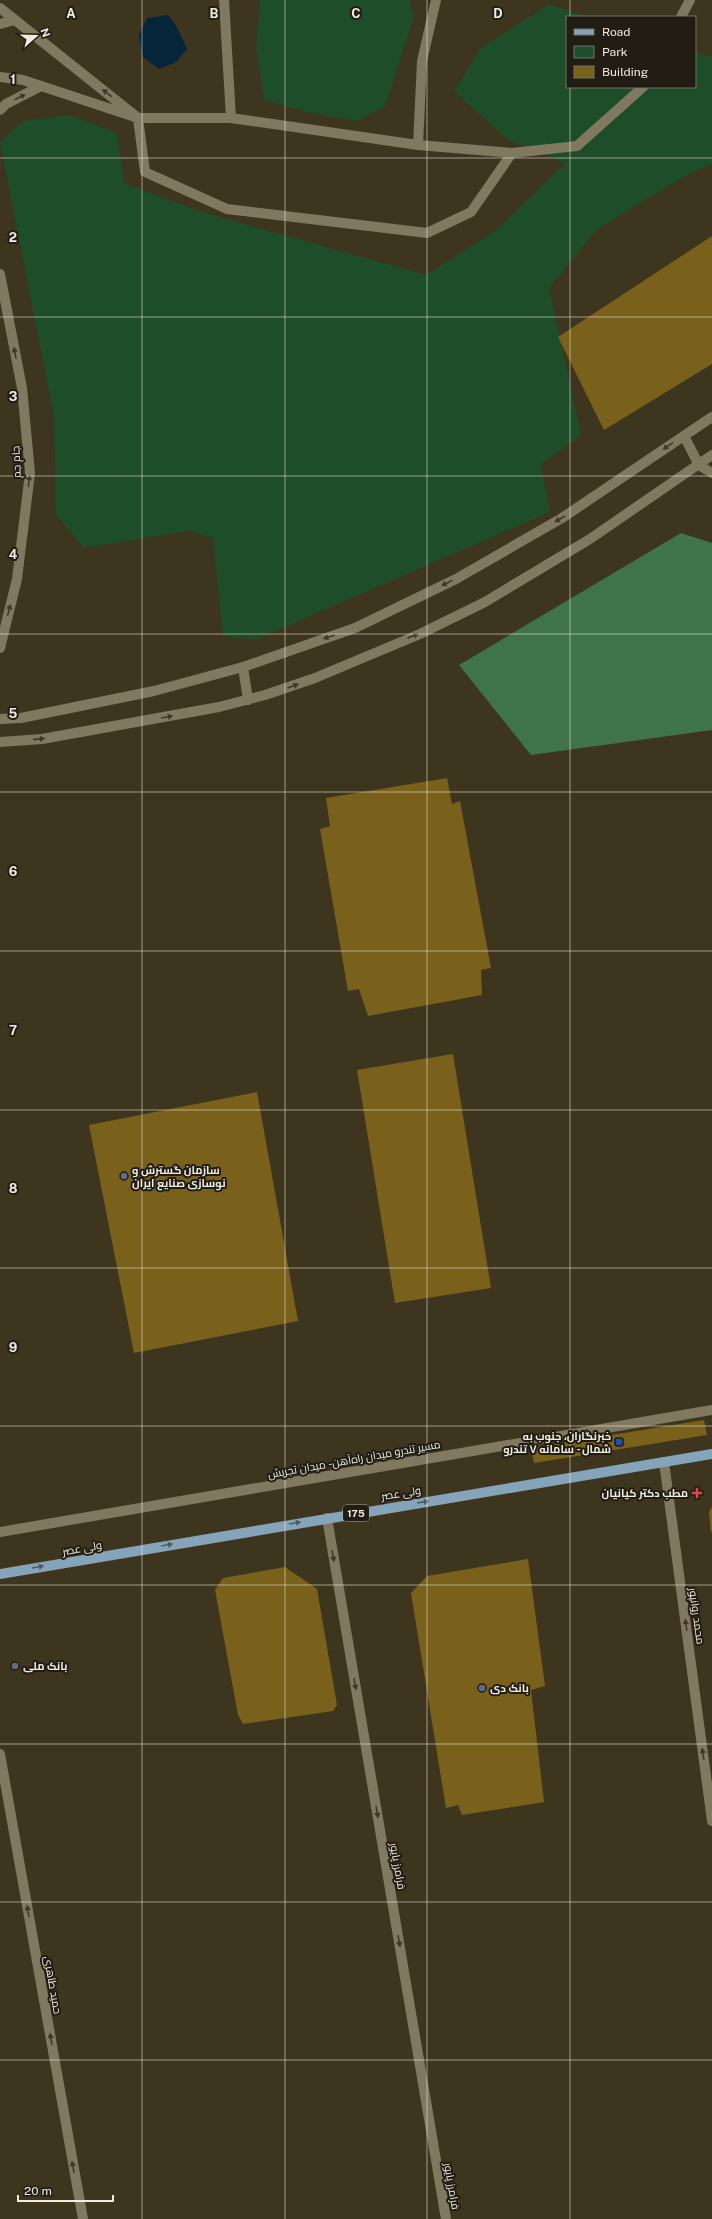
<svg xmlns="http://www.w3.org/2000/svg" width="712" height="2219" font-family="'Public Sans',Cairo,sans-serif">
<rect width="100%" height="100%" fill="#3e351f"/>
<path fill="#1e4e29" d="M260,0H410L414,17L385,106L358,121L311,113L264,100L256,48Z
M549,4L588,17H567V87H695V52L712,57V164L683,177L596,230L549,288L581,435L541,464L550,512L255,640L223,636L213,538L189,531L84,548L56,515L54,417L0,142L23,121L70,115L117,133L124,183L202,212L426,275L494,232L566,163L507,139L454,91L480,49Z"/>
<path fill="#3e7448" d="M681,533L712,543V730L531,755L459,665Z"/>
<path fill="#05253a" d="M168,15L177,27L187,49L176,62L159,69L143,57L139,35L147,18Z"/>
<path fill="#79611c" d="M712,236V364L604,430L558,337Z
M447,778L452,804L460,801L491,968L481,970L482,995L368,1016L359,989L348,991L320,829L330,826L326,798Z
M453,1054L491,1288L395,1303L357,1070Z
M257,1092L298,1321L134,1353L89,1125Z
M704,1420L707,1435L534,1463L531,1448Z
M712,1507V1532H711L709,1512Z
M528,1559L545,1686L531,1690L544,1802L462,1815L458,1805L446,1808L411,1593L427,1576Z
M285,1567L317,1589L337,1705L333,1711L243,1724L238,1715L215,1590L223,1578Z"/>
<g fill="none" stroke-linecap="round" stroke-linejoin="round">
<path stroke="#817860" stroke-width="10" d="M224,0L231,118
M0,8L138,118L145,172L227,209L427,233L471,212L512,153
M681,17L690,0
M0,24L15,20
M0,77L23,80L138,118H231L418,145L422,61L436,0
M0,110L6,104L41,86
M418,145L512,153L577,146L643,87
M0,274L22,388L30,473L17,579L0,648
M684,436L699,465L712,473
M243,667L248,700
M0,719L21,718L154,691L243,667L355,628L456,579L562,518L712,417
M0,742L42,739L219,707L265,695L315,678L420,634L485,602L590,539L712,455
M664,1462L712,1821
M327,1518L446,2219
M0,1532L712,1410
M0,1754L83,2219"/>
<path stroke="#85a4b9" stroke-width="10" d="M0,1574L712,1454"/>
</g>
<defs><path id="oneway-solid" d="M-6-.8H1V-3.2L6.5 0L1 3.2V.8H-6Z"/></defs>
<g fill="#3e382b">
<use href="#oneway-solid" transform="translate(107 93) rotate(-142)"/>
<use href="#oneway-solid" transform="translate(20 97) rotate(-28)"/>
<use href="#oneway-solid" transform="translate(15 353) rotate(-101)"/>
<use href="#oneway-solid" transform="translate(668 446) rotate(146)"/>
<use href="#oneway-solid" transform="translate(29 481) rotate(-83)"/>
<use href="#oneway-solid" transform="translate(560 519) rotate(149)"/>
<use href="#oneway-solid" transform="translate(447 583) rotate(154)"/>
<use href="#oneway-solid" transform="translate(9 610) rotate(-76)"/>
<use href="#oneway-solid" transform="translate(413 636) rotate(-23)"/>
<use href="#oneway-solid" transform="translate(329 637) rotate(161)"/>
<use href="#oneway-solid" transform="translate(293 686) rotate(-20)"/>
<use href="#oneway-solid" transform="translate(167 717) rotate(-10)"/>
<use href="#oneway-solid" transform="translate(39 739) rotate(-6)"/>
<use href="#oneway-solid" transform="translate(333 1556) rotate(80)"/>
<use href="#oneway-solid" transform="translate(686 1625) rotate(-98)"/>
<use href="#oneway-solid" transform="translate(355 1684) rotate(80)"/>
<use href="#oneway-solid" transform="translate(703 1754) rotate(-98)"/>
<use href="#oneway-solid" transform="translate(377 1812) rotate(80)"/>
<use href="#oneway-solid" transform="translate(28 1911) rotate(-100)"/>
<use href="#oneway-solid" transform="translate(399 1941) rotate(80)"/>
<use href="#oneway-solid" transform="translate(51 2039) rotate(-100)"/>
<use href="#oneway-solid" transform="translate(73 2167) rotate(-100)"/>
</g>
<g fill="#4e5a5e">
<use href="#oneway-solid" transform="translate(423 1502) rotate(-9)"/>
<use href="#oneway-solid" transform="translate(295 1523) rotate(-10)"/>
<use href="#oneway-solid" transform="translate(167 1545) rotate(-10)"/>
<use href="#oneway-solid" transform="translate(38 1567) rotate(-10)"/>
</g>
<path fill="none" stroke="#f1ecdf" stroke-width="1" stroke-opacity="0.55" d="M142,0V2219M285,0V2219M427,0V2219M570,0V17M570,87V2219M0,158H712M0,317H712M0,476H712M0,634H712M0,792H712M0,951H712M0,1110H712M0,1268H712M0,1426H712M0,1585H712M0,1744H712M0,1902H712M0,2060H712"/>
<g fill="#5c6f8a" stroke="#211d14" stroke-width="1.5">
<circle cx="124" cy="1176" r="4"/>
<circle cx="15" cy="1666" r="4"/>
<circle cx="482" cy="1688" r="4"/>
</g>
<rect fill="#1a4fb4" stroke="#211d14" stroke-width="1.5" x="615" y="1438" width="8" height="8" rx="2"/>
<path fill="#e0444e" stroke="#211d14" stroke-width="1.5" d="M695 1487h4v4h4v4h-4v4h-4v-4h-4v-4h4z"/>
<g text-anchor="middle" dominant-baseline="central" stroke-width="4" stroke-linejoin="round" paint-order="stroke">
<rect fill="#211d14" stroke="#b3aea2" stroke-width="1" x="343" y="1505" width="26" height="16" rx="3"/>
<g font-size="10" font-weight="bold" fill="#f1ecdf">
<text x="356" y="1513">175</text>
</g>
<g font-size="11" fill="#f1ecdf" stroke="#211d14">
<text transform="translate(16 462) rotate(-93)">جام جم</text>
<text transform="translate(354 1459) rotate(-10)">مسیر تندرو میدان راه‌آهن - میدان تجریش</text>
<text transform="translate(401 1493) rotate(-9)">ولی عصر</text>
<text transform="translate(82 1548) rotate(-10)">ولی عصر</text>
<text transform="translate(697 1616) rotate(82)">محمد روانپور</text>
<text transform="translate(398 1866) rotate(80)">فرامرز پایور</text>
<text transform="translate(53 1985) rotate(80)">حمید طاهری</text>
<text transform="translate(452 2186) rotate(80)">فرامرز پایور</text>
</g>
<g font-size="11" font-weight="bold" fill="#f1ecdf" stroke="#211d14" text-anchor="start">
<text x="132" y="1170">سازمان گسترش و<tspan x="132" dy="13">نوسازی صنایع ایران</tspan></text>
<text x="611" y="1436" text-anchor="end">خبرنگاران، جنوب به<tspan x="611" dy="13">شمال - سامانه ۷ تندرو</tspan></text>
<text x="688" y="1493" text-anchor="end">مطب دکتر کیانیان</text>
<text x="23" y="1666">بانک ملی</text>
<text x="490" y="1688">بانک دی</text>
</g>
</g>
<g font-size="13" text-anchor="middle" font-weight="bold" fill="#f1ecdf" stroke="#211d14" stroke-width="4" stroke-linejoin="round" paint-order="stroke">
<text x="71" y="18">A</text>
<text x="214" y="18">B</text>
<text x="356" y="18">C</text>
<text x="498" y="18">D</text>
<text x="13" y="84">1</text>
<text x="13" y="242">2</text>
<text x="13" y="401">3</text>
<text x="13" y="559">4</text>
<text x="13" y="718">5</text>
<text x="13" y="876">6</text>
<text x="13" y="1035">7</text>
<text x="13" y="1193">8</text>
<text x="13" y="1352">9</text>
</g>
<rect x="566" y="16" width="130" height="72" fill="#211d14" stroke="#747065"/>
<rect x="574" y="29" width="20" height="6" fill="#85a4b9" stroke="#747065"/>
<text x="602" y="36" font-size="12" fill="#f1ecdf">Road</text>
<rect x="574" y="46" width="20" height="12" fill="#1e4e29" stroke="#747065"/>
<text x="602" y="56" font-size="12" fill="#f1ecdf">Park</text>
<rect x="574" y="66" width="20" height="12" fill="#79611c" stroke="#747065"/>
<text x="602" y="76" font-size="12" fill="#f1ecdf">Building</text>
<g transform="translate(36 36) rotate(70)" stroke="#211d14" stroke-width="3" paint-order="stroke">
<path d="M0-3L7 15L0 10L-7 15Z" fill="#f1ecdf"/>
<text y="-6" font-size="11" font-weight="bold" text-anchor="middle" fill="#f1ecdf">N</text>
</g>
<path d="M18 2195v6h95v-6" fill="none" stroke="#f1ecdf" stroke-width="2"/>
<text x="24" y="2195" font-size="12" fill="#f1ecdf" stroke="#211d14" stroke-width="3" paint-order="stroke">20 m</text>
</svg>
